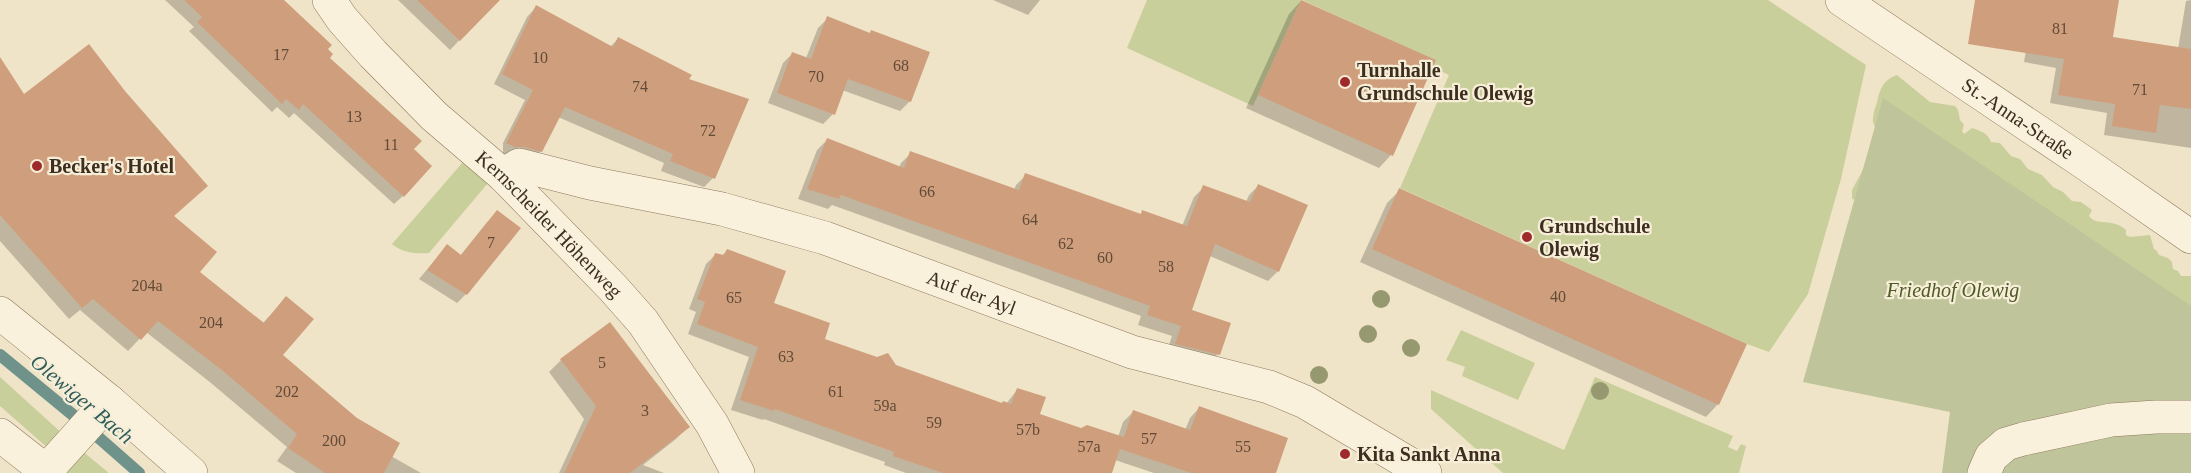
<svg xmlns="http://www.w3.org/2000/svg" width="2191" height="473" font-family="'Times New Roman',serif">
<rect width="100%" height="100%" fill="#f0e4c8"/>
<path fill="#c9cf9b" d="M1147,0H1301L1253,106L1127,48Z
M1302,0H1768L1866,65L1841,179L1808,294L1769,352L1747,344L1400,188L1449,75L1432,67L1435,60Z
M1897,75L1930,102L1955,106L1958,110L1960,120L1964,125L1962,131L1964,134L1972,128C1981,131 1988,133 1991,142L2000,143L2011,156L2020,159L2028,169L2042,175L2053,187L2063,192L2072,201L2081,202L2092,210L2089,216C2097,227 2112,217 2126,230V235L2130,237L2150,235L2154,249L2157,251L2159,255L2168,258L2172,262L2173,269L2178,271L2181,276H2191V363L1860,201L1852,199V190L1867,162L1878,131C1869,121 1874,113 1877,102C1880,89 1883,80 1897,75Z
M463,162L488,183L429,253C414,254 403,253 392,244Z
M1461,330L1535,363L1518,400L1462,376L1465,367L1446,360Z
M0,377L64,435L50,450L0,406Z
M1595,377L1733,436L1728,447L1737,451L1741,444L1746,446L1739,473H1503L1431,409V390L1564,450Z
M81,450L109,473H60Z"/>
<path fill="#bfc49a" d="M1883,98L2191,306V473H1942L1950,412L1803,382Z"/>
<path fill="#0003" d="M165,0H282L326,50L328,58L403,196L394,204L294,113L289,118L277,107L272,112L189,31L194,27Z
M398,0H498L450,50Z
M993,0H1040L1028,15Z
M2039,0H2118L2112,38L2178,49L2186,1L2191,0V148L2104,135L2107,113L2050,103L2056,68L2024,62L2034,5Z
M1301,1L1391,155L1379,168L1246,108L1289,14Z
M536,7L610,47L618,39L687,80L713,178L704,187L661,171L664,163L558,117L541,151L531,160L503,155V143L525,100L494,84L527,17Z
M828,18L869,34L910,101L900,111L842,90L833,114L823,124L768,103L783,63L793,53L806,58L818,28Z
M0,60L24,96L173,217L198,272L262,324L286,298L281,355L391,456L421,473H296L277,461L287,447L211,383L146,332L128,351L80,310L69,319L0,241Z
M827,140L899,168L901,163L911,153L1014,190L1016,185L1026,175L1140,215L1143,212L1182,226L1194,197L1204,187L1246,202L1249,195L1259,185L1278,271L1268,281L1210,256L1190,311L1218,354L1208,364L1166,354L1172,336L1138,325L1141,316L832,205L828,209L798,199L817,150Z
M1400,190L1718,404L1706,417L1360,262L1387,203Z
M488,221L466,294L457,303L419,279L447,246L460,256Z
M727,250L772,304L823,340L1001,405L1006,404L1017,390L1038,415L1081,430L1118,437L1123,422L1133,412L1185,430L1190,418L1199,408L1274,473H1154L1115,460L1110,473H906L884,465L885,462L764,419L763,420L731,410L749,357L688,334L696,312L689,309L706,264L716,254L722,256Z
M561,360L688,427L676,439L643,465L664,473H559L584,419L549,372Z"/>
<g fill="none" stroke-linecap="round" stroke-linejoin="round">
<path stroke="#6f938a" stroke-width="12" d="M0,355L73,415L139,473"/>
</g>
<path fill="#cf9f7d" d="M184,0H284L332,45L328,49L333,54L330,58L422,141L414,149L432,166L404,197L303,104L299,110L286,99L282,104L197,22L202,17Z
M417,0H500L460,41Z
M1301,0L1436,60L1393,156L1258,95Z
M1975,0H2119L2113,37L2191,49V109L2160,105L2156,133L2112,126L2115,104L2058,95L2064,59L1968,44Z
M536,5L613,47L618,37L692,75L689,79L749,99L715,179L670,161L673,154L565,107L542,152L524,147H515L506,143L533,90L502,74Z
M827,16L870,33L871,30L930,52L911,102L848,79L835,115L777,93L792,52L811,59Z
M89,44L125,91L208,186L174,216L217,252L200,272L264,323L286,296L314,319L283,355L357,418L400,443L384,473H325L288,448L297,434L223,371L158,321L141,340L93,299L82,308L0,215V57L24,94Z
M827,138L904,168L910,151L1019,190L1025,173L1141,214L1142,210L1187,226L1203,185L1250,202L1258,184L1308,205L1279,272L1215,244L1192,310L1231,323L1220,355L1175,344L1181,326L1147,315L1150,306L841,195L839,199L807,189Z
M1399,188L1747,344L1719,405L1372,249Z
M497,210L521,228L467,295L427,270L447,244L461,255Z
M727,249L786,271L774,303L830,323L825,339L877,357L888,353L896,365L1002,403L1003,401L1011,404L1017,388L1046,397L1040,414L1081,428L1087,425L1124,437L1112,473H943L893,456L894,452L775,409L774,411L740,400L758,347L697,324L705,302L697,299L715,253L724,255Z
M610,322L690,427L630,473H564L596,406L560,359Z
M1199,406L1288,438L1276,473H1191L1120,449L1133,410L1190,430Z"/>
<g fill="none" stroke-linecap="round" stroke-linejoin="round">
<g stroke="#8d765c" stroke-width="34">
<g id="minor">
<path id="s1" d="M329,0L342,19L373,54L434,116L503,175L613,288L643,322L712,424L738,473"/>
<path id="s2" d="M1842,0L2086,164L2191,237"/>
<path id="s3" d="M503,175L519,165L590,183L722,209L825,238L1132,352L1269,387L1305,402L1425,473"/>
<path d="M0,313L109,401L191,473"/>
<path d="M0,435L46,471L109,401"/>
<path d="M1984,473L1991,457L2006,444L2023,439L2111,420L2156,417H2191"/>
</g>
</g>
<use href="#minor" stroke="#faf1dc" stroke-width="33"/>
</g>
<g fill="#96986f">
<circle cx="1381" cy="299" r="9"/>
<circle cx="1368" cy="334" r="9"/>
<circle cx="1411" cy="348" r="9"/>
<circle cx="1319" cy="375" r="9"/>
<circle cx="1600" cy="391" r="9"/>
</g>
<g fill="#9e2a2b" stroke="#f7eed8" stroke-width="2">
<circle cx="1345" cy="82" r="6"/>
<circle cx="37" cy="166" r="6"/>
<circle cx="1527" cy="237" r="6"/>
<circle cx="1345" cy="454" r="6"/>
</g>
<g text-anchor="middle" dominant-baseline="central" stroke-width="4.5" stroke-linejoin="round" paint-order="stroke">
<g font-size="16" fill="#624a37">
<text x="2060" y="28">81</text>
<text x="281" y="54">17</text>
<text x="540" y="57">10</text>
<text x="901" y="65">68</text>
<text x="816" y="76">70</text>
<text x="640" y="86">74</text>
<text x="2140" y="89">71</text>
<text x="354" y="116">13</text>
<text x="708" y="130">72</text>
<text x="391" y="144">11</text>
<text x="927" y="191">66</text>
<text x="1030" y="219">64</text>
<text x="491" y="242">7</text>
<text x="1066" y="243">62</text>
<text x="1105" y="257">60</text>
<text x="1166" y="266">58</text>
<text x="147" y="285">204a</text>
<text x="1558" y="296">40</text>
<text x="734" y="297">65</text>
<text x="211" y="322">204</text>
<text x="786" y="356">63</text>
<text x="602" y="362">5</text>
<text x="287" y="391">202</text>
<text x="836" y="391">61</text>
<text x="885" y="405">59a</text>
<text x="645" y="410">3</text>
<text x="934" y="422">59</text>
<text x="1028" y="429">57b</text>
<text x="1149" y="438">57</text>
<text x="334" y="440">200</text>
<text x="1089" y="446">57a</text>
<text x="1243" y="446">55</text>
</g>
<g font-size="20" font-weight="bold" fill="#3d2e20" stroke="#f7eed8" text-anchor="start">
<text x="1357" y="70">Turnhalle<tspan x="1357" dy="23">Grundschule Olewig</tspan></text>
<text x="49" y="166">Becker's Hotel</text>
<text x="1539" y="226">Grundschule<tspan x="1539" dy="23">Olewig</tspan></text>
<text x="1357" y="454">Kita Sankt Anna</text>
</g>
<g font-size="20" fill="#3d2e20" stroke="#f7eed8">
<text stroke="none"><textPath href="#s2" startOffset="212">St.-Anna-Straße</textPath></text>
<text stroke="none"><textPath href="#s1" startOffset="315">Kernscheider Höhenweg</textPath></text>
<text stroke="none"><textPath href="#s3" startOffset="490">Auf der Ayl</textPath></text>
</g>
<g font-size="20" font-style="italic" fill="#4d5a26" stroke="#f7eed8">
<text x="1953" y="290">Friedhof Olewig</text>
</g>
<g font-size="21" font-style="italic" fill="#2f5d5a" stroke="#f7eed8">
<text transform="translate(82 399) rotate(40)">Olewiger Bach</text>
</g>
</g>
</svg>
